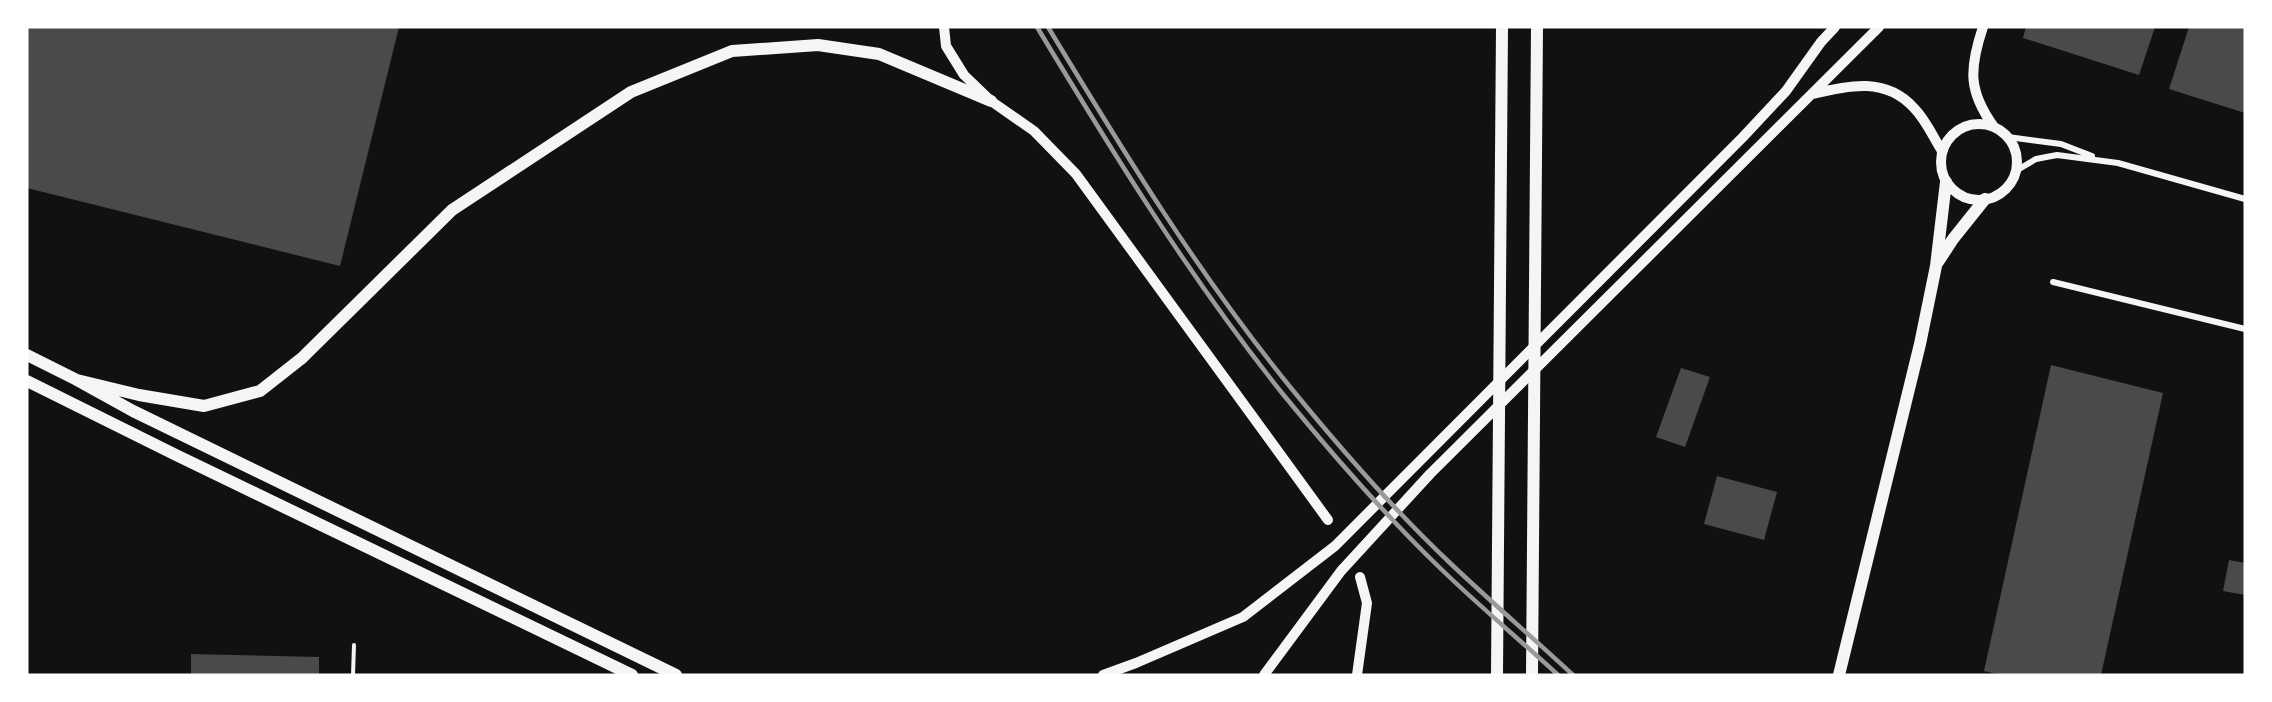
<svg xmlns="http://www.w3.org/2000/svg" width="2272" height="702" font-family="'Golos Text',sans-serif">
<rect width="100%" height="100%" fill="#111"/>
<path fill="#4a4a4a" d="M27,27H399L340,266L27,188Z
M2026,27H2155L2139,75L2023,38Z
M2189,27H2245V113L2169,89Z
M2051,365L2163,393L2101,675H2001L1984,671Z
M1681,368L1710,377L1685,447L1656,437Z
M1717,476L1777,492L1764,540L1704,524Z
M2229,560L2245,563V595L2223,591Z
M191,654L319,657V675H191Z"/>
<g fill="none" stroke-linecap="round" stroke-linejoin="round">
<path stroke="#f5f5f5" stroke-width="4" d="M353,675L354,645"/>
<path stroke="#f5f5f5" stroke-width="6" d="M2008,137L2061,144L2092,156
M2014,175L2019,169L2036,159L2057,155L2118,163L2245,199
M2053,282L2245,329"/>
<path stroke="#f5f5f5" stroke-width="10" d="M944,27L946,46L964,75L991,101L1034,131L1076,174L1328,520
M1983,27C1969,69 1968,91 1994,127
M1813,94C1849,85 1886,77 1914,108C1926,120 1933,137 1942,151
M1941 162a38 38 0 1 1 76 0a38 38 0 1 1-76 0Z
M1103,675L1136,663L1243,617L1335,546L1743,137L1786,91L1821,42L1835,27
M1264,675L1341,571L1430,474L1879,27
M1357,675L1367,603L1360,577"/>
<path stroke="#f5f5f5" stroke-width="12" d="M1938,262L1953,239L1985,199
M27,355L77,380L133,411L676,675
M77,380L139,395L204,406L260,391L302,358L452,210L631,92L732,51L818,45L879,54L991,101
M27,381L176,455L632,675
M1839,675L1920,344L1936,266L1946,182"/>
<path stroke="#f5f5f5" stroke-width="12" d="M1497,675L1502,27
M1532,675L1537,27"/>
<path stroke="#9a9a9a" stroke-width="4.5" d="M1037,27C1113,153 1190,278 1282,393C1331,453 1384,514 1440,568C1478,605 1519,639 1558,675
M1048,27C1123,151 1199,275 1291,388C1340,448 1393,509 1449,562C1490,601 1532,637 1573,675"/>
</g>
<rect width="2272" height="702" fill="none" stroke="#ffffff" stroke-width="57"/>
</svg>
